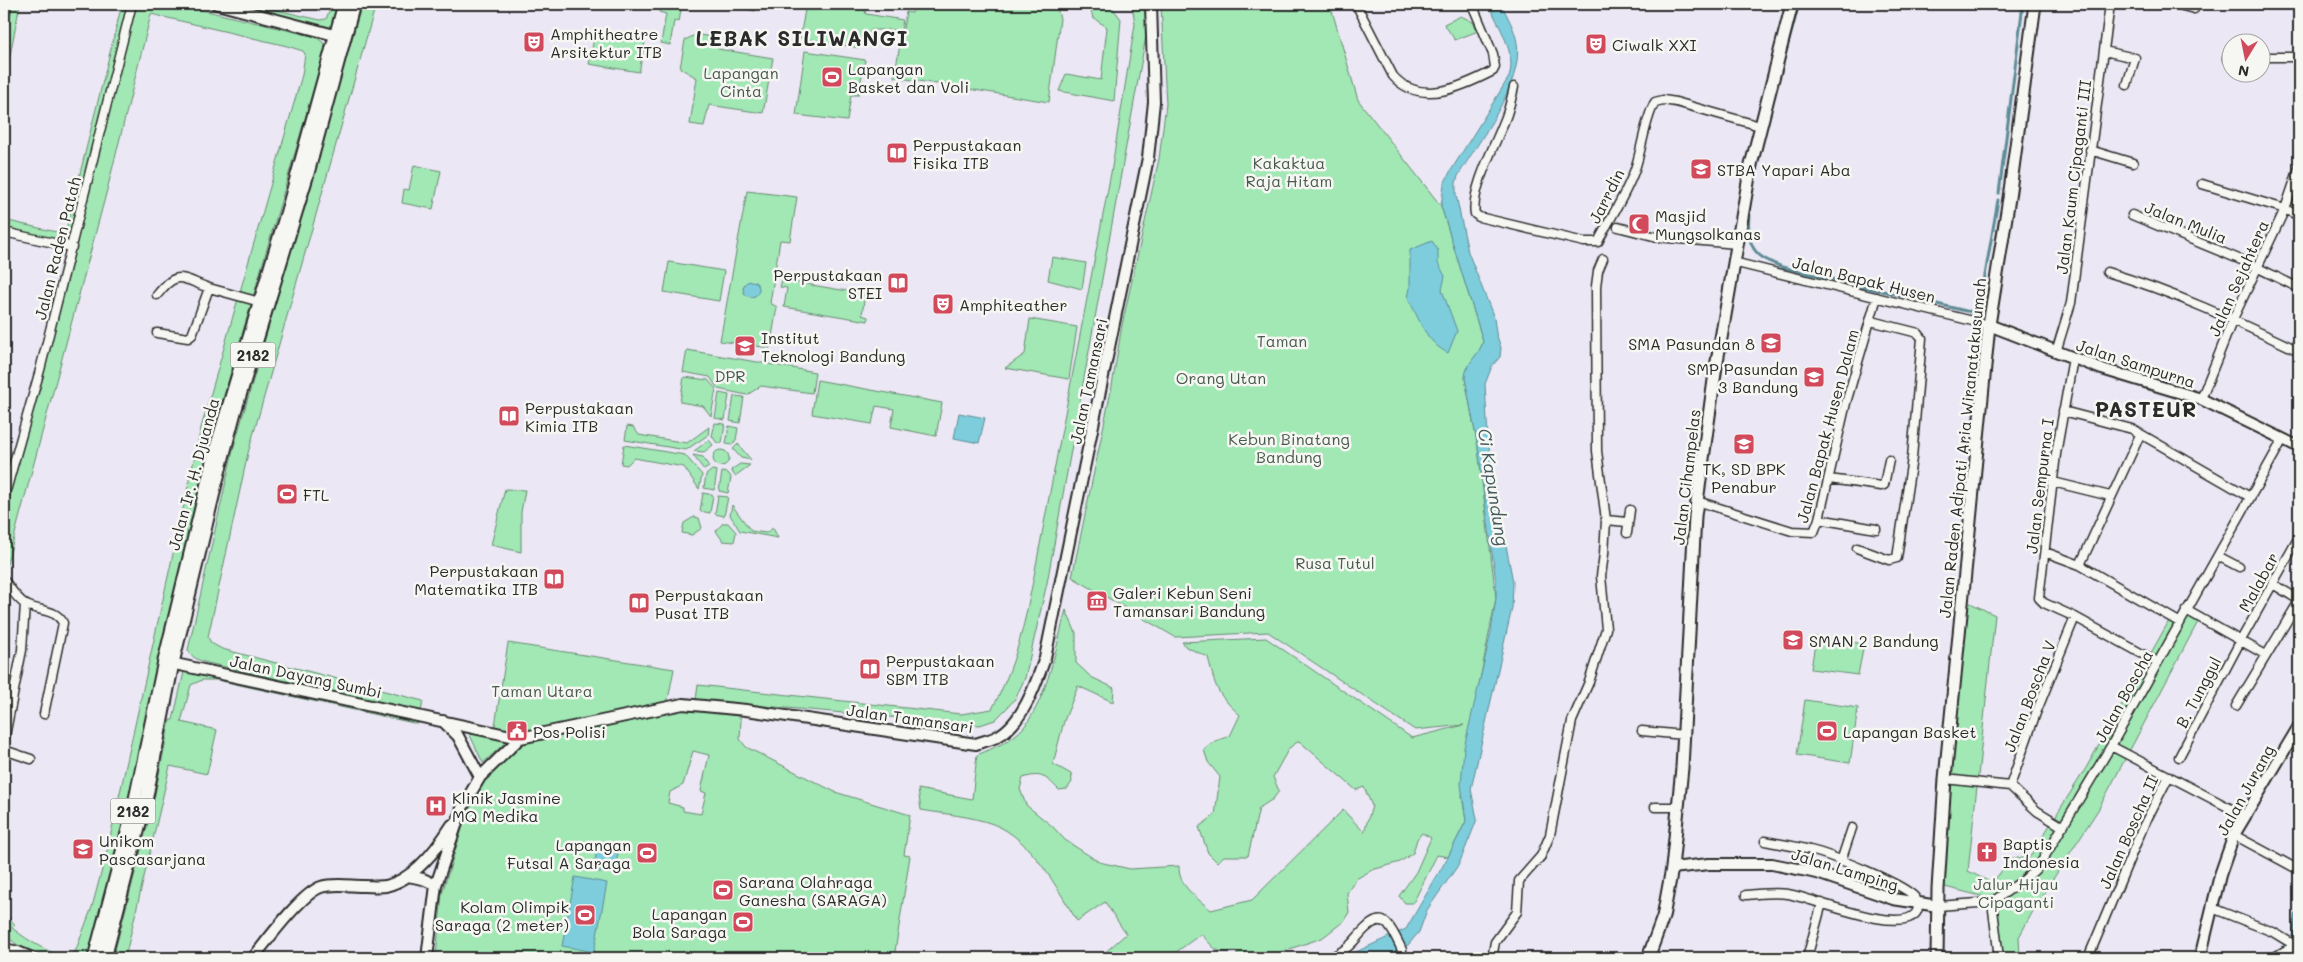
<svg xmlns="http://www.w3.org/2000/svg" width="2303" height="962" font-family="Mali,sans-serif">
<rect width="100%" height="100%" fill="#ebe7f4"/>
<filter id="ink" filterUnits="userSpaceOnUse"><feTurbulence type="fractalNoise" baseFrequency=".02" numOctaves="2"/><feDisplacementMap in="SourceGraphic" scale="10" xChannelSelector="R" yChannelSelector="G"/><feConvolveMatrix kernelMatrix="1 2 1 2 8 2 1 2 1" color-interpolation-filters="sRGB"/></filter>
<g filter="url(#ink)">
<path fill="#a1e8b5" stroke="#668a70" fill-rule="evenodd" d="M8,4H20L4,86V27Z
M122,4H133L71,246L4,230V220L65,234Z
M136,4H177L316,37L325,44V50L215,427L121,851L90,954L88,958H40L21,948L4,934V911L15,925L12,928C30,942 47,952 68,958L74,955L92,907L107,851L201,428L280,152L302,75L305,54L303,51L287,46L151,14L107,190L4,575V507L52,334Z
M192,4H251L320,20L326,19L332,4H338L330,31L312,33Z
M362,4H376L248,453L208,637L211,643L222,649L423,701L421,712L212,664C203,662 192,659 188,650L234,446Z
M660,4H682L679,22L674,21L670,45L661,43L666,14L659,12Z
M722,4H757L755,11Z
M806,4H863L866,14L903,20L901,30H871L860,48L800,38Z
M914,4H1056L1060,19L1049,102L894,77L906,12L912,13Z
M1089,4L1111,6L1121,19L1114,101L1059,91L1066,74L1101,80L1107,27L1093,18Z
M1132,4H1145L1146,36L1047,583L1025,678L1015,699L1006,709L995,720L980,725L696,700L698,685L961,714L992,709C1016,664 1023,630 1033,581L1111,173L1135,24Z
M1161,4H1330L1358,100L1441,206L1483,341C1480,355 1468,363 1465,378L1478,448L1496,598L1480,680L1462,796L1466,821L1448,857L1437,855L1413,903H1405L1399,896L1416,872L1431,838L1422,833L1417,839L1413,853L1400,862L1372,870L1356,879L1347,893L1349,912L1344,921L1322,938L1263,958H1239L1235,951C1215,955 1214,947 1201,934L1168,958H1103L1101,956L1126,934L1105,902L1077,921C1057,888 1031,838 993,824C971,816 944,814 921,810L918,789L972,799L977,755C993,748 1012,741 1024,727C1048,696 1056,647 1066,610L1076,633V663L1091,677L1114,688L1113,702L1078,686L1064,721L1053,764L1071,774L1072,782L1067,789L1059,790C1046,777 1042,772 1023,778L1020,789L1026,805L1052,826L1065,840L1099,862L1130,869L1179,866C1178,886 1197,898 1211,910L1252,900L1343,810L1364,832L1372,806L1364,787L1356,790L1299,741L1289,748L1273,777L1279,791L1273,799L1259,808L1248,856H1224L1217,862L1208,853L1199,827L1215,815L1220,777L1208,762L1204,750L1215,741L1230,736L1240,715C1215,692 1216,688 1208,657L1186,647L1182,642L1266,638L1412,738L1464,725L1415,730L1268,632L1175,637L1072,577L1112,386L1122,325L1159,159L1166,104Z
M1461,16L1473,22L1478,31L1455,40L1444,24Z
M595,33L645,42L639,72L589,64Z
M695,35L719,37L718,49L773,58L763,113L709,105L704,126L690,124L697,78L680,68L685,40Z
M805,51L865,60L858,95H851L847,121L796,115Z
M414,165L441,171L433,209L402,203L404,189L409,190Z
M747,191L797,197L790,241L780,240L770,303L777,307L770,348L720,341Z
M1052,257L1086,263L1082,289L1048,280Z
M669,262L724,271L719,301L664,292Z
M782,280L865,294L862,315L868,317V321L784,307L787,288L780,287Z
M1030,319L1077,327L1069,379L1005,368L1025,354Z
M687,350L815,372L812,393L761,386L747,395L718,389L710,377L683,372Z
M684,377L708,380L716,389L711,416L703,406L680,402Z
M817,380L942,403L936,436L891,427L894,409L876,406L872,424L812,414Z
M719,393L729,395L725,420L715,418Z
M734,396L744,397L740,423L730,421Z
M715,423L725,424L722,443H717L712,436Z
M627,426L633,427L639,435L687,443L709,427L708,435L686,450L625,440Z
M729,426L738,428L736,440L732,445L726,444Z
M709,440L713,445L704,452L694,451Z
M738,444L751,460L741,458L733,449Z
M624,445L685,455L702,475L699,489L684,467L634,458L627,465L621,464Z
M713 458a8 8 0 1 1 16 0a8 8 0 1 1-16 0Z
M693,455L703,457L709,467L704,470Z
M740,464L750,465L735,476L731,470Z
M712,470L717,471L714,490L704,488L706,475Z
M722,472L728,473L731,477L728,493L719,491Z
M505,489L525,490L521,512V552L491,545Z
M703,493L713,495L710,513L700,511Z
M718,496L728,497L724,516L715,514Z
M732,505L751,531L766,533L773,528L778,538L740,531L730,515Z
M694,517L699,518L702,528L692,535L682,533L684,523Z
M723,523H728L736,532L734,542L723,541L716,531Z
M1964,600L1995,615L1968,871L1992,883L2012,858H2029L2086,768L2169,621L2180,624L2187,611L2200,618L2098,810L2038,902L2019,937L2020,958H2002L1993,899L1941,886Z
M1816,637L1864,644L1858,675L1811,669Z
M508,643L674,669L667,705L520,738L494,732Z
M190,669L420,716L418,724L217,680H202L191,685L181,722L217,730L207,774L170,766L125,958H113L154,799L170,720H173L184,672Z
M1805,700L1858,708L1850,763L1797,755Z
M692,709L738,716L741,719L740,739L746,747L835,792L910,815L904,855L910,856L894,958H436L442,893L472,797L482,780L514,749L524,744L681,710ZM693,751L709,755L701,791L706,793L701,814L683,811V807L668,803L670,792L683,785Z
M468,731L508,740L483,763Z"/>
<path fill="#7ecddc" stroke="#5d8c95" d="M1489,4H1501C1507,16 1515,29 1517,43C1524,83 1478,142 1458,176L1456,183V195L1468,252L1494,318L1496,333L1501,348L1500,357L1492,366L1485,384L1488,439L1494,483L1513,582L1512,608L1471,789L1477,819L1472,832L1459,864L1427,910L1419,932L1408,945L1380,958H1343L1406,929L1448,857L1466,821L1461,784L1464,748L1491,632L1496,598V582L1478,448L1465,378C1465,363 1480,355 1483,341L1441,206L1444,184L1450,172L1509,77C1517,53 1498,26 1489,4Z
M1432,241L1438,250V263L1445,276L1442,290L1457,331L1448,353C1425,342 1419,318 1408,298L1410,288V250Z
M743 289a8 8 0 1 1 16 0a8 8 0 1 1-16 0Z
M959,413L985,418L979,443L954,438Z
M597,850L618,853L614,874L593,871Z
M575,877L607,883L594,952L562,946Z"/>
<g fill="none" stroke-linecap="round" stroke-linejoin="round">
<path stroke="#5d8c95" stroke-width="3" d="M1783,62L1799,4
M1780,72L1783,64
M1764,134C1759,161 1739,227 1754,249C1760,258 1770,262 1780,266
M1999,193L2023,4
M1782,267L1877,290
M1879,290L1966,311L1976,312L1979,310L1998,200
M1555,827L1564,784
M2296,865L2299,839
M1533,871L1544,859L1547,852
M2293,938L2297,910L2296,873
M2266,958L2288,944"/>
<g stroke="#2b2b2b" stroke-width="11">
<path id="street" d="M1356,4L1393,76C1420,107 1464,86 1493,71L1495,67L1493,54L1472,4
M2175,4L2194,9
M4,22L7,4
M2104,51L2135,58L2127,85
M2260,57H2299
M2227,58H2230
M1514,87C1512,96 1510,105 1507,114C1499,138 1470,189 1475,214L1479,217L1584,242H1598C1610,218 1626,195 1635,169C1642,149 1645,119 1655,102L1663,100L1676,102L1760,126
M2090,150L2133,163
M2202,184L2285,209L2299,216
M2132,215L2246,262L2299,288
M1618,227L1657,237L1737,244
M4,232L72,247
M1733,262L1989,325
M2107,272C2174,292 2236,321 2299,351
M157,295C177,269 181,278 209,288
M157,333L188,338L192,335L209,288L260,302
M2056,352L2071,303L2110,4
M2073,358L2056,454L2039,598L2044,603L2075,617L2157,662
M2201,399L2233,319L2285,209L2299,168
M2063,411L2132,429L2250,497
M1829,479L1881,486L1884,485L1889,460
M2053,482L2110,496
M4,498L40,370L132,4
M1697,501L1792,531L1814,532L1819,519L1846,403L1877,297
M1819,519L1876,529
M1606,520L1627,522
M1627,533L1630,510
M1857,548L1889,560L1897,558L1912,458L1922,338L1918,333L1871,321
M2045,552L2080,565L2179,622
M2218,556L2239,567
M2080,565L2140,435
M4,580C10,588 17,599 25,604C37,612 56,608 63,623L44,714
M2273,584L2299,600
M2186,610L2266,655
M2236,706L2299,601
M1642,731L1684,735
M4,741L22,650L25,604
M2111,746L2245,816
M4,750L31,759
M2179,757L2241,640L2299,537
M1945,779L2010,786
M2010,786L2036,713L2075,617
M2010,786L2037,811L2063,827
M1655,807H1679
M2234,835L2299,870
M1841,861L1852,828
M1746,895C1760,894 1774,892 1788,894C1813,898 1899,935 1916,913C1919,908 1919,904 1916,899C1910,886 1828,854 1810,850C1795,846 1780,844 1765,841
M1992,902L1999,958
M1938,906L1992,902L2025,879L2039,866L2111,746L2283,439
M2212,908L2273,932L2299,948
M1330,958C1338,954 1347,949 1353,942C1360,935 1376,911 1388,925C1394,932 1398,942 1402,950L1398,958
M1492,958L1495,942L1517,912L1519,881L1541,856L1550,835L1572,721L1589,682L1606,629L1601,576L1604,554L1606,520L1597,451L1596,286L1598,271L1603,259
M1807,958L1822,903
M2088,958L2143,827L2169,776
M2273,958L2295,945"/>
</g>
<g stroke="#2b2b2b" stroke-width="14">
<path id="secondary" d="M217,4L342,37
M1989,325L2102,369L2201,399L2299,447
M166,662L520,738
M443,721L458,736L480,777
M1672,868L1709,864H1772L1817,873L1893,899L1938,906
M408,876L423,879L436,885
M9,950L18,952L32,958
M253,958C267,941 301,894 321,887C333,883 351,886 363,886C371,886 379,887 386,886C415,879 437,849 452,825
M427,958L436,885L462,808L480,777L520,738L683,704L746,710L976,744C983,741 992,740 998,736C1023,723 1036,683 1045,658L1148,158L1154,102L1151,4
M2200,958L2220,875L2234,835L2299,726"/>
</g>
<g stroke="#2b2b2b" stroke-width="15">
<path id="primary" d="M94,958L131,818L164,661L214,454L289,204L344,4
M105,958L147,796L173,663L216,484L235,412L307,177L354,4
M1648,958L1663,917L1672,868L1682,768L1695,516L1715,373L1751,165L1792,4
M1937,958L1938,889L1945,779L1989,325L2009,198L2035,4"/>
</g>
<use href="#street" stroke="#f6f6f2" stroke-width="8"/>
<use href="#secondary" stroke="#f6f6f2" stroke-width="10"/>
<use href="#primary" stroke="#f6f6f2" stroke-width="11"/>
</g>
</g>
<defs>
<g id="theatre-square" transform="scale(1.125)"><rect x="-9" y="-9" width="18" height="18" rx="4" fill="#d1495b" stroke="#f6f6f2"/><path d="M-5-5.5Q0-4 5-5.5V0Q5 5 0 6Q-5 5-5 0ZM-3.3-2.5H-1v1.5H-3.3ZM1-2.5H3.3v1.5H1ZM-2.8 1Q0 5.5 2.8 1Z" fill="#fff"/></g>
<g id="stadium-square" transform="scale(1.125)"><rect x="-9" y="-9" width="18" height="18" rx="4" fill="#d1495b" stroke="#f6f6f2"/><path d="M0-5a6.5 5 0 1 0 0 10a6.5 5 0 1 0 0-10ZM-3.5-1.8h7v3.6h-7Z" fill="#fff"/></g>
<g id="library-square" transform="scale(1.125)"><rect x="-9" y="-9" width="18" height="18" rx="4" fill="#d1495b" stroke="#f6f6f2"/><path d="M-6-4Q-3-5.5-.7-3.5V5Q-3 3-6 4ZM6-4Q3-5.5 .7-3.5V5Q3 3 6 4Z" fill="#fff"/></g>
<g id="university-square" transform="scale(1.125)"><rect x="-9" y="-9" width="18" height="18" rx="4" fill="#d1495b" stroke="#f6f6f2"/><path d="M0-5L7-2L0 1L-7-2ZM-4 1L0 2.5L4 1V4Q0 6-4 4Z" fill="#fff"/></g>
<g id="mosque-square" transform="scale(1.125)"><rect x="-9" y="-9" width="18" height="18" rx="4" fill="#d1495b" stroke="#f6f6f2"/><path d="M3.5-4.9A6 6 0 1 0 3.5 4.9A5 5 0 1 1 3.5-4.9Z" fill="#fff"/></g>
<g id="school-square" transform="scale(1.125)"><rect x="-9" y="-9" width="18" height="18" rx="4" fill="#d1495b" stroke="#f6f6f2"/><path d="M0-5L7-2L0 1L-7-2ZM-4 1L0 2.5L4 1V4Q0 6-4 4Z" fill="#fff"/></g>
<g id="museum-square" transform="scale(1.125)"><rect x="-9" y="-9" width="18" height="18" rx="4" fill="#d1495b" stroke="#f6f6f2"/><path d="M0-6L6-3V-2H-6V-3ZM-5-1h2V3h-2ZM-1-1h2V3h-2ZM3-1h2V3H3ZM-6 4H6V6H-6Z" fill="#fff"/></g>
<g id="civic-square" transform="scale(1.125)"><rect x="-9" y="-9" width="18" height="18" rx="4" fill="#d1495b" stroke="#f6f6f2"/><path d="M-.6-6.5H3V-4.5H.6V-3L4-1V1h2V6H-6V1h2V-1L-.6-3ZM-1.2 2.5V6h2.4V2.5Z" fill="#fff"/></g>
<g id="hospital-square" transform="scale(1.125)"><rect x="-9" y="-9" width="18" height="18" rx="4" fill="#d1495b" stroke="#f6f6f2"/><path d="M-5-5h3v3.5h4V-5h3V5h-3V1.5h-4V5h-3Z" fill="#fff"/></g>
<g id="church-square" transform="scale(1.125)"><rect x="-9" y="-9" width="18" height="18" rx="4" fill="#d1495b" stroke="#f6f6f2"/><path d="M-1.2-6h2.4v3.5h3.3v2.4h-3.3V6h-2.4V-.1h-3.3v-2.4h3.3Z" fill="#fff"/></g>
</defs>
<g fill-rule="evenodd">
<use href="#theatre-square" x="534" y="42"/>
<use href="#theatre-square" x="1596" y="44"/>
<use href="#stadium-square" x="832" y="77"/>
<use href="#library-square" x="897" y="153"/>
<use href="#university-square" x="1701" y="169"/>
<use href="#mosque-square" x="1639" y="224"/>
<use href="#library-square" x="898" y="283"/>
<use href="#theatre-square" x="943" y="304"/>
<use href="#school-square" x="1771" y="343"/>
<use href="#university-square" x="745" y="346"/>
<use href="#school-square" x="1814" y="377"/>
<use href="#library-square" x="509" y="416"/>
<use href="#school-square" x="1744" y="444"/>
<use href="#stadium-square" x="287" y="494"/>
<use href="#library-square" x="554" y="579"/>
<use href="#museum-square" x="1097" y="601"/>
<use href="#library-square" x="639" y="603"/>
<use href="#school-square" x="1793" y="640"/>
<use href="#library-square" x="870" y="669"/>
<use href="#civic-square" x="517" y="731"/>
<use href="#stadium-square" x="1827" y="731"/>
<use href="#hospital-square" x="436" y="806"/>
<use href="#university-square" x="83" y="849"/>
<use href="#church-square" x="1987" y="852"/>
<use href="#stadium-square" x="647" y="853"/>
<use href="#stadium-square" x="723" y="890"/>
<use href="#stadium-square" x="585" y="915"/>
<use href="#stadium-square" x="743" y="922"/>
</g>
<g text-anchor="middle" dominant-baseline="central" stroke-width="5" stroke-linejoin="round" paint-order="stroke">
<g fill="#f6f6f2" stroke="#686867" stroke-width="1">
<rect x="230.5" y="342.5" width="45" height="25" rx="4"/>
<rect x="110.5" y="798.5" width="45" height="25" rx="4"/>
</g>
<g font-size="15" font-weight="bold" fill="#2b2b2b">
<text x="253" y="355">2182</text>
<text x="133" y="811">2182</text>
</g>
<g font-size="16" fill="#2b2b2b" stroke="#f6f6f2" text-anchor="start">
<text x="550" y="33">Amphitheatre<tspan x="550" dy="18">Arsitektur ITB</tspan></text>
<text x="1612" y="44">Ciwalk XXI</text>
<text x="848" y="68">Lapangan<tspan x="848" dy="18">Basket dan Voli</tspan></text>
<text x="913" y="144">Perpustakaan<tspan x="913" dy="18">Fisika ITB</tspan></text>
<text x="1717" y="169">STBA Yapari Aba</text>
<text x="1655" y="215">Masjid<tspan x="1655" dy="18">Mungsolkanas</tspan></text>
<text x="882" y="274" text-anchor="end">Perpustakaan<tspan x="882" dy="18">STEI</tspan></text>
<text x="959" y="304">Amphiteather</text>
<text x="761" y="337">Institut<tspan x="761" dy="18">Teknologi Bandung</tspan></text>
<text x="1755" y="343" text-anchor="end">SMA Pasundan 8</text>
<text x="1798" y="368" text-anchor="end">SMP Pasundan<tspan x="1798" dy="18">3 Bandung</tspan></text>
<text x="525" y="407">Perpustakaan<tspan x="525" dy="18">Kimia ITB</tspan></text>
<text x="1744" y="468" text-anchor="middle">TK, SD BPK<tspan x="1744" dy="18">Penabur</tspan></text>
<text x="303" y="494">FTL</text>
<text x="538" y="570" text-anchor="end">Perpustakaan<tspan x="538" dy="18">Matematika ITB</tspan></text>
<text x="1113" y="592">Galeri Kebun Seni<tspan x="1113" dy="18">Tamansari Bandung</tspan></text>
<text x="655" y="594">Perpustakaan<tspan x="655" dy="18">Pusat ITB</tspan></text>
<text x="1809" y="640">SMAN 2 Bandung</text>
<text x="886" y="660">Perpustakaan<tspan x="886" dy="18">SBM ITB</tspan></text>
<text x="533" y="731">Pos Polisi</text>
<text x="1843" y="731">Lapangan Basket</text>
<text x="452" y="797">Klinik Jasmine<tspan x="452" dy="18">MQ Medika</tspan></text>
<text x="99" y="840">Unikom<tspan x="99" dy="18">Pascasarjana</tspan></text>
<text x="2003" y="843">Baptis<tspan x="2003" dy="18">Indonesia</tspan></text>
<text x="631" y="844" text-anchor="end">Lapangan<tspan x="631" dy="18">Futsal A Saraga</tspan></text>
<text x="739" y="881">Sarana Olahraga<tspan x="739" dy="18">Ganesha (SARAGA)</tspan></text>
<text x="569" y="906" text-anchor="end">Kolam Olimpik<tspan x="569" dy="18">Saraga (2 meter)</tspan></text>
<text x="727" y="913" text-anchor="end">Lapangan<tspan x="727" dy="18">Bola Saraga</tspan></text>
</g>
<g font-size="16" fill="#485a4e" stroke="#f6f6f2">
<text x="741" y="72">Lapangan<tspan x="741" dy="18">Cinta</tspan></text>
<text x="1289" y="162">Kakaktua<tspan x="1289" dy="18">Raja Hitam</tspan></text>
<text x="1282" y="340">Taman</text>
<text x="730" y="375">DPR</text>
<text x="1221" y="377">Orang Utan</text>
<text x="1289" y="438">Kebun Binatang<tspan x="1289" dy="18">Bandung</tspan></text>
<text x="1335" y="562">Rusa Tutul</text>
<text x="542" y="690">Taman Utara</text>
<text x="2016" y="883">Jalur Hijau<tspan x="2016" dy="18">Cipaganti</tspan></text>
</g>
<g font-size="16" fill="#2b2b2b" stroke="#f6f6f2">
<text transform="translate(2073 177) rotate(-83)">Jalan Kaum Cipaganti III</text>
<text transform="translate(1606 196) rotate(-63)">Jarrdin</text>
<text transform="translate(2186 222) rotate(22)">Jalan Mulia</text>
<text transform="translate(57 248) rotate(-76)">Jalan Raden Patah</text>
<text transform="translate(2238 278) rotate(-66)">Jalan Sejahtera</text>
<text transform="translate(1864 279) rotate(14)">Jalan Bapak Husen</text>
<text transform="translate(2136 363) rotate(18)">Jalan Sampurna</text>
<text transform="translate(1088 381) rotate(-78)">Jalan Tamansari</text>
<text transform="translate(1827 426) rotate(-75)">Jalan Bapak Husen Dalam</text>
<text transform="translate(1962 448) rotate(-84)">Jalan Raden Adipati Aria Wiranatakusumah</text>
<text transform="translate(193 474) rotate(-75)">Jalan Ir. H. Djuanda</text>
<text transform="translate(1686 477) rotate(-83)">Jalan Cihampelas</text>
<text transform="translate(2039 486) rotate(-83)">Jalan Sempurna I</text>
<text transform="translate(2258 582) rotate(-61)">Malabar</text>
<text transform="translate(306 676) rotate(12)">Jalan Dayang Sumbi</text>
<text transform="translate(2198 692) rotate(-62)">B. Tunggul</text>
<text transform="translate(2029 696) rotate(-69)">Jalan Boscha V</text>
<text transform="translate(2123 696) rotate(-61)">Jalan Boscha</text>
<text transform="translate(910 718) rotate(8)">Jalan Tamansari</text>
<text transform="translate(2245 790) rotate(-61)">Jalan Jurang</text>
<text transform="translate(2128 832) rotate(-66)">Jalan Boscha II</text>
<text transform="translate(1845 869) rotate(17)">Jalan Lamping</text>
</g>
<g font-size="18" font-style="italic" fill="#445c60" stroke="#f6f6f2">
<text transform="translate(1494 487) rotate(81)">Ci Kapundung</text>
</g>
<g font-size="21" font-weight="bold" letter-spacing="1" fill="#2b2b2b" stroke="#f6f6f2">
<text x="802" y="37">LEBAK SILIWANGI</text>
<text x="2146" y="408">PASTEUR</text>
</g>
</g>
<rect width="2303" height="962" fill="none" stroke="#f6f6f2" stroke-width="20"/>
<rect x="10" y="10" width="2283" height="942" fill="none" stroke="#2b2b2b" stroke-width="2" filter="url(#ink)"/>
<g transform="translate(2246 58) rotate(190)"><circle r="24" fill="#f6f6f2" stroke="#a5a5a2"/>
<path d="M0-4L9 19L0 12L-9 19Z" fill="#d1495b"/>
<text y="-8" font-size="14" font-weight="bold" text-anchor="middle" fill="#2b2b2b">N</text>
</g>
</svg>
